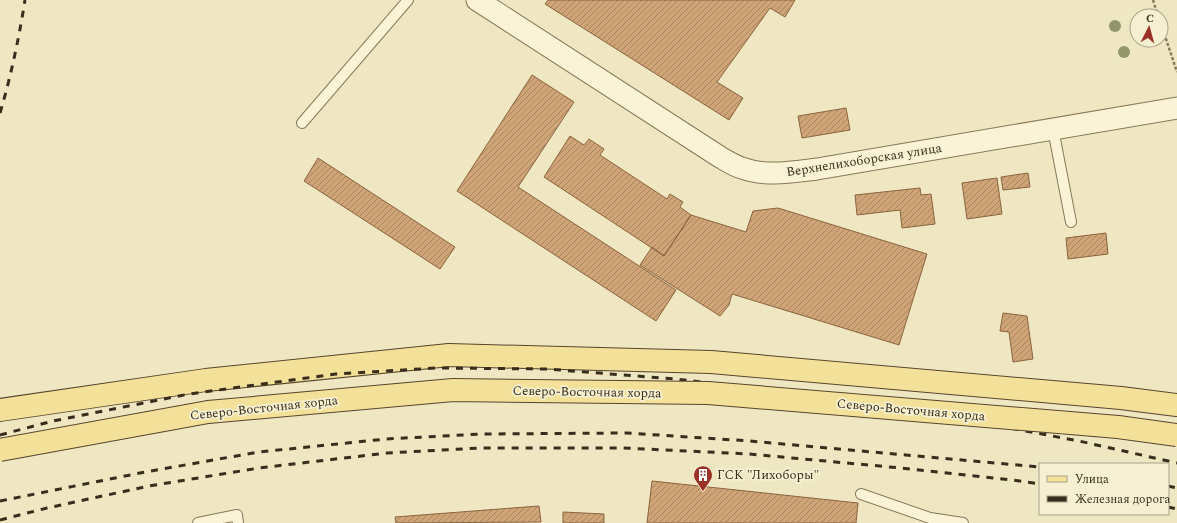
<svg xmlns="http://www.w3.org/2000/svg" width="1177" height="523" font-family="Spectral,serif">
<defs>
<pattern id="building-hatch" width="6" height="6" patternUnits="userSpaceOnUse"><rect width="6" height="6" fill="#cfa477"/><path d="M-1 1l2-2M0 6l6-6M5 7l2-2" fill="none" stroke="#a98661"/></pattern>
</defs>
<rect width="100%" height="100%" fill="#efe6c2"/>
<path fill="url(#building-hatch)" stroke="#8a643e" d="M548,0H795L785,17L770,8L717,82L743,98L729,120L545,4Z
M532,75L574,102L518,187L676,290L656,321L457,191Z
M846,108L850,130L802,138L798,116Z
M570,136L584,145L589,139L604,149L600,155L667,199L670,194L683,202L680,207L691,215L664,256L544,177Z
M318,158L455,247L440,269L304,181Z
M1028,173L1030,187L1003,190L1001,177Z
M997,178L1002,214L967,219L962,183Z
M920,188L921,195L931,194L935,224L902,228L900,210L857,215L855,195Z
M778,208L927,254L899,345L732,294L729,305L720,316L640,265L652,247L664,256L691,215L746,232L753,211Z
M1106,233L1108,254L1068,259L1066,238Z
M1003,313L1027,316L1033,359L1013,362L1009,332L1000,331Z
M652,481L858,503L856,523H647Z
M539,506L541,522L396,523L395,517Z
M563,512L604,514V523H563Z"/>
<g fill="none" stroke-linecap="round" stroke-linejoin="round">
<g stroke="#8a7859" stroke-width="12">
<path id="lane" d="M302,123L408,0
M1053,129L1071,222
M861,494L930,518L963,523
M198,523L237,515L238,523"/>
</g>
<g stroke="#8a7859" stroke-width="23">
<path id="street" d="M477,0L720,157C727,161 734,166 742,168C766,177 792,172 817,169L1177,108"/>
</g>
<g stroke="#57452d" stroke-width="24">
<path id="primary" d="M0,410L206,380L449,355L711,362L1121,398L1177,405"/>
</g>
<path stroke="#8a7859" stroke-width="2.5" stroke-dasharray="3 2" stroke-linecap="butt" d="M1153,0L1158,16
M1161,24L1177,72"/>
<use href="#lane" stroke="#faf3d6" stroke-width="10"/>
<use href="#street" stroke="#faf3d6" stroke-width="21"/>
<use href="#primary" stroke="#f4e199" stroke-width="22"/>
<path stroke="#392e1d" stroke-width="3" stroke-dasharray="7 7" stroke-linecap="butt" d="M0,113C11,76 19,38 25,0
M0,435L53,421L189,394L336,374L436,368L547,369L675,379L861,400L1079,441L1177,463
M1168,486L1177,488
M0,501L145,472L259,452L386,439L482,434L627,433L750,441L1040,467
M1168,507L1177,509
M0,520L47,508L149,486L259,468L387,453L481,448H623L749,454L901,468L1013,480L1040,484"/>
<g stroke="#57452d" stroke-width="24" stroke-linecap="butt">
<path id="primary-bridge" d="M0,450L208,412L453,390L708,393L1118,427L1177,435"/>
</g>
<use href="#primary-bridge" stroke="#f4e199" stroke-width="22"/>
</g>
<g fill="#91976b">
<circle cx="1115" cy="26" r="6"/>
<circle cx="1124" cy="52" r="6"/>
</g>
<defs>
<g id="building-pin" transform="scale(1)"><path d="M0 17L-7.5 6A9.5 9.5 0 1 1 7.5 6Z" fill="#9b3227" stroke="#f6f0d2"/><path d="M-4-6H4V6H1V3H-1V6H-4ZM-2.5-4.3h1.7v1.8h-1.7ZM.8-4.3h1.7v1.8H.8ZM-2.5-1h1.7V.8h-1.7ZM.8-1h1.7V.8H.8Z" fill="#fff"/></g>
</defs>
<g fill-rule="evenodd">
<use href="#building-pin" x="703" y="475"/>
</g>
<g text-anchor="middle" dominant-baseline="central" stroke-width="3.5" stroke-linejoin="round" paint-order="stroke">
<g font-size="13" fill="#392e1d" stroke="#f6f0d2">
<text transform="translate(864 160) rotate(-9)">Верхнелихоборская улица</text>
<text transform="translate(587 392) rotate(1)">Северо-Восточная хорда</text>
<text transform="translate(264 408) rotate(-6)">Северо-Восточная хорда</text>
<text transform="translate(911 410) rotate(5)">Северо-Восточная хорда</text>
</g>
<g font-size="13" fill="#392e1d" stroke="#f6f0d2" text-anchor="start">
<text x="717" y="475">ГСК "Лихоборы"</text>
</g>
</g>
<rect x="1039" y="463" width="130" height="52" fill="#f6f0d2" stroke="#aaa28a"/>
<rect x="1047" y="476" width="20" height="6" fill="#f4e199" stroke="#aaa28a"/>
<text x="1075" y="483" font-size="12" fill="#392e1d">Улица</text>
<rect x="1047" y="496" width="20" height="6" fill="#392e1d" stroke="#aaa28a"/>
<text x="1075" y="503" font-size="12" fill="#392e1d">Железная дорога</text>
<g transform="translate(1149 28) rotate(6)"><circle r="19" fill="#f6f0d2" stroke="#aaa28a"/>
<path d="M0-3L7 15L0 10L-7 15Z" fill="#9b3227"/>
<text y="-6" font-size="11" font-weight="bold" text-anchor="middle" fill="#392e1d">С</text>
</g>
</svg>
